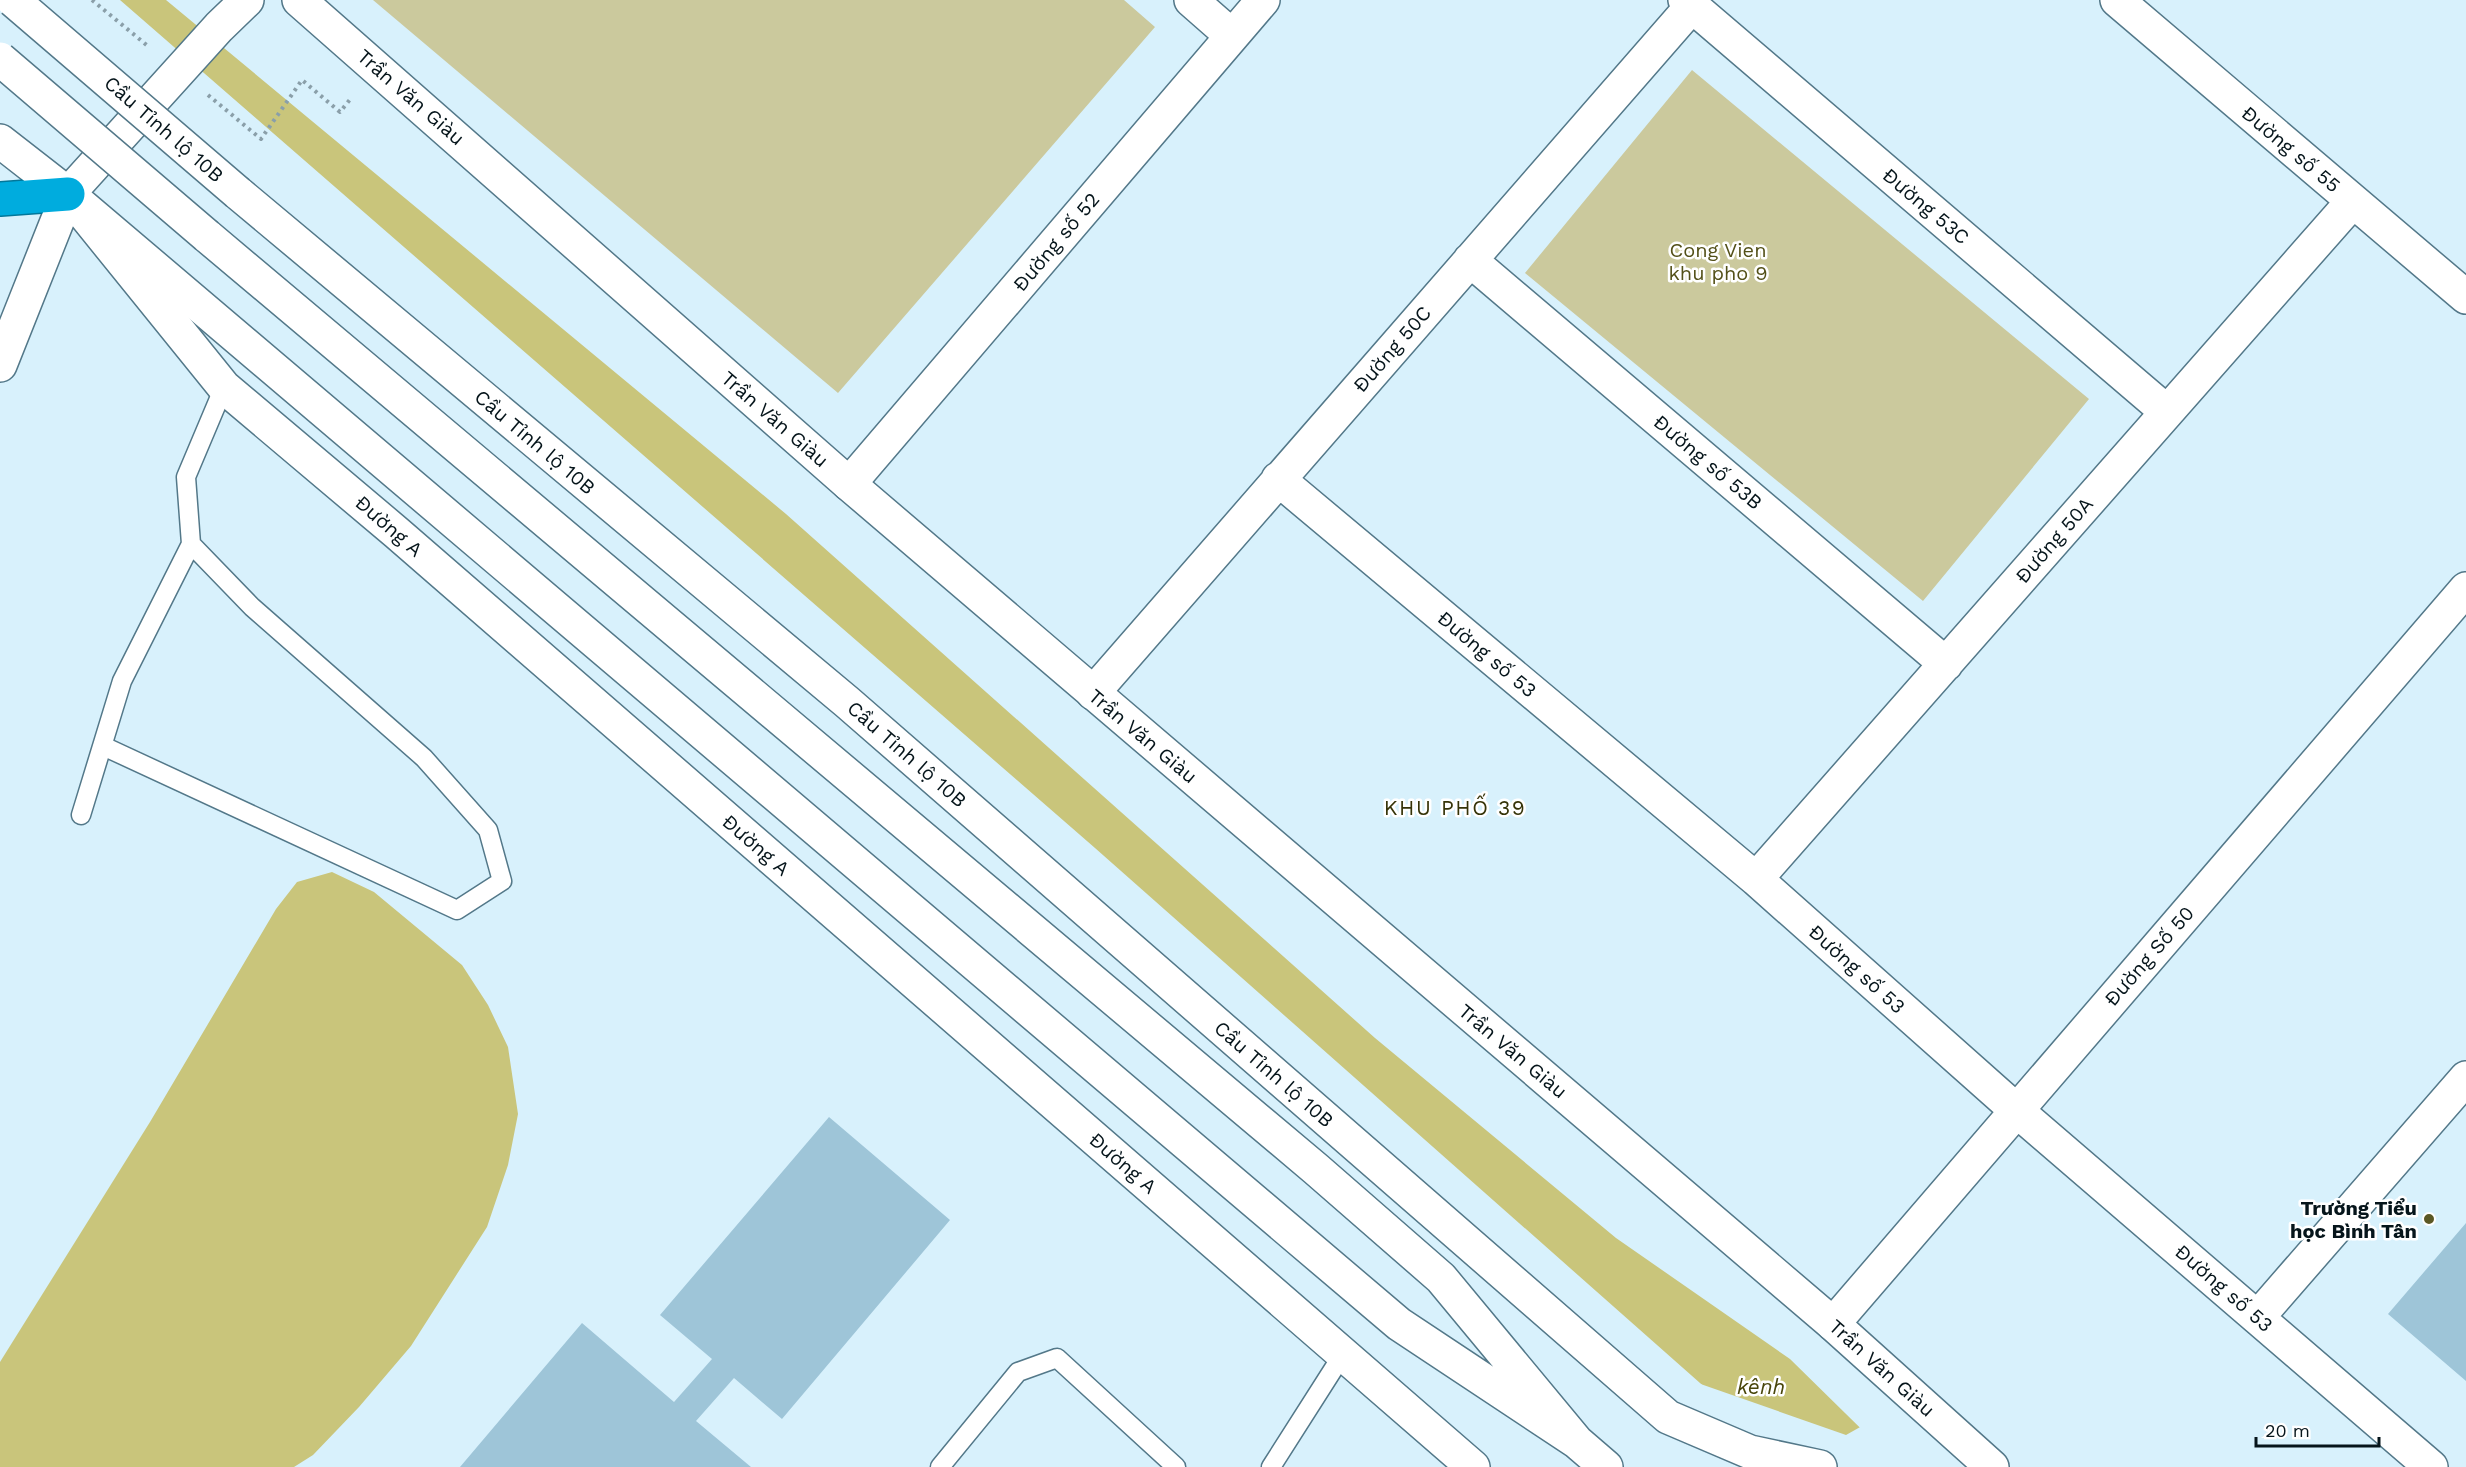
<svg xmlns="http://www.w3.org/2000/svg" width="2466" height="1467" font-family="'Work Sans',sans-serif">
<rect width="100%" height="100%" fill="#d8f1fc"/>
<path fill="#cbc99d" d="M373,0H1124L1155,27L838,393Z
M1692,70L2089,399L1923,601L1525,273Z"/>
<path fill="#c9c57b" d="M120,0H166L786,514L1375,1038L1616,1238L1790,1359L1900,1467H1795L1095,848Z
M332,872L374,892L462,965L488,1005L508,1047L518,1114L508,1165L487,1227L411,1346L359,1407L313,1455L294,1467H0V1362L150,1122L276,909L297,882Z"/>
<path fill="#d8f1fc" d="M1692,1381L1846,1435L1862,1426L1903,1467H1790Z"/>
<path fill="#9ec5d8" d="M829,1117L950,1220L782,1419L734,1378L696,1421L751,1467H460L582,1323L674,1402L712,1359L660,1315Z
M2466,1223V1381L2388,1314Z"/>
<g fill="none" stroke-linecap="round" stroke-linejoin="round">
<g stroke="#537889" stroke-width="21">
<path id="lane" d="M103,746L457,910L502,881L488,830L424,758L252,607L191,544L186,477L224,387
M81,815L122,681L191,544
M940,1467L1018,1372L1057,1358L1176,1467
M1271,1467L1343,1354"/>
</g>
<g stroke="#537889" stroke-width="36">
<path id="street" d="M1191,0L1232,36
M1685,0L2167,412
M2117,0L2466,297
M1470,260L1946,664
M0,365L68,194L224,387L397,533L1473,1467
M1278,479L1756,879L2016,1110L2431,1467
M849,484L1263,0
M1093,693L1692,6
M1756,879L2353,201
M2258,1317L2466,1078
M1833,1324L2466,589"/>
</g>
<g stroke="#537889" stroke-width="36">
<path id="secondary" d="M299,0L849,484L1833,1324L1992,1467
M0,141L68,194L1399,1324L1577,1442
M238,193L847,702L1668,1417L1750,1452L1820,1467
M68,194L219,27L247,0
M207,236L1316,1169L1441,1278L1577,1442L1606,1467"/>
</g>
<g stroke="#02779a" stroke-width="36">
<path id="highway" d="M0,199L68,194"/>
</g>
<path stroke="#8a9fa9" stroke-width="4" stroke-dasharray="3 4.5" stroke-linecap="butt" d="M92,0L149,47
M208,95L261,139L302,80L340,112L352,97"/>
<use href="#lane" stroke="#fff" stroke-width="18"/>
<use href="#street" stroke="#fff" stroke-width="33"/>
<use href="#secondary" stroke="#fff" stroke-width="33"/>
<use href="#highway" stroke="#00acde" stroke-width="33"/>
<g stroke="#537889" stroke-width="36" stroke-linecap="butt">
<path id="secondary-bridge" d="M13,0L238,193
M0,59L207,236"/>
</g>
<use href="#secondary-bridge" stroke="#fff" stroke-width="33"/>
</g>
<circle fill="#5b5825" stroke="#fff" stroke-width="2" cx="2429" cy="1219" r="6"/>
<g text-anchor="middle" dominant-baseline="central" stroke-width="5" stroke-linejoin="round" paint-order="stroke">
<g font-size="20" fill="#06151b" stroke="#fff">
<text transform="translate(411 97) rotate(41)">Trần Văn Giàu</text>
<text transform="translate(164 129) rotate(41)">Cầu Tỉnh lộ 10B</text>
<text transform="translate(2291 149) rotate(40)">Đường số 55</text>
<text transform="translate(1926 206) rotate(40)">Đường 53C</text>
<text transform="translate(1056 242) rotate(-50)">Đường số 52</text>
<text transform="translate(1392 349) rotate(-49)">Đường 50C</text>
<text transform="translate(775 419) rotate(41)">Trần Văn Giàu</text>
<text transform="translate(535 442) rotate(40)">Cầu Tỉnh lộ 10B</text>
<text transform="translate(1708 462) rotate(40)">Đường số 53B</text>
<text transform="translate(389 526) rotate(41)">Đường A</text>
<text transform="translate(2054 540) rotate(-49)">Đường 50A</text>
<text transform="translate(1487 654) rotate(40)">Đường số 53</text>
<text transform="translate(1143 736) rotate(40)">Trần Văn Giàu</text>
<text transform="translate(907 754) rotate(41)">Cầu Tỉnh lộ 10B</text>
<text transform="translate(756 845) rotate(41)">Đường A</text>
<text transform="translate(2149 956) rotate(-49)">Đường Số 50</text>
<text transform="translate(1857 969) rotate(42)">Đường số 53</text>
<text transform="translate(1513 1051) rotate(40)">Trần Văn Giàu</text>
<text transform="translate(1274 1074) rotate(41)">Cầu Tỉnh lộ 10B</text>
<text transform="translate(1123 1163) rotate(41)">Đường A</text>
<text transform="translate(2224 1288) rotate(41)">Đường số 53</text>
<text transform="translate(1882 1368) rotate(42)">Trần Văn Giàu</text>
</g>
<g font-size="20" fill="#535018" stroke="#fff">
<text x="1718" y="250">Cong Vien<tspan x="1718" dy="23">khu pho 9</tspan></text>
</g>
<g font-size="20" font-weight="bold" fill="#06151b" stroke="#fff" text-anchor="end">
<text x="2417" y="1208">Trường Tiểu<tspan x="2417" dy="23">học Bình Tân</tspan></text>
</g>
<g font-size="21" letter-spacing="1.5" fill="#353308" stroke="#fff">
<text x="1455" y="807">KHU PHỐ 39</text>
</g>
<g font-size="21" font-style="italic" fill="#49460b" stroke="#fff">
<text x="1761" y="1386">kênh</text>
</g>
</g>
<path d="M2256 1437v9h123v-9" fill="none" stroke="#06151b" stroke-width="3"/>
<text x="2265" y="1437" font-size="18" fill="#06151b" stroke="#ffffff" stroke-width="4.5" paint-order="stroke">20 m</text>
</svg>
